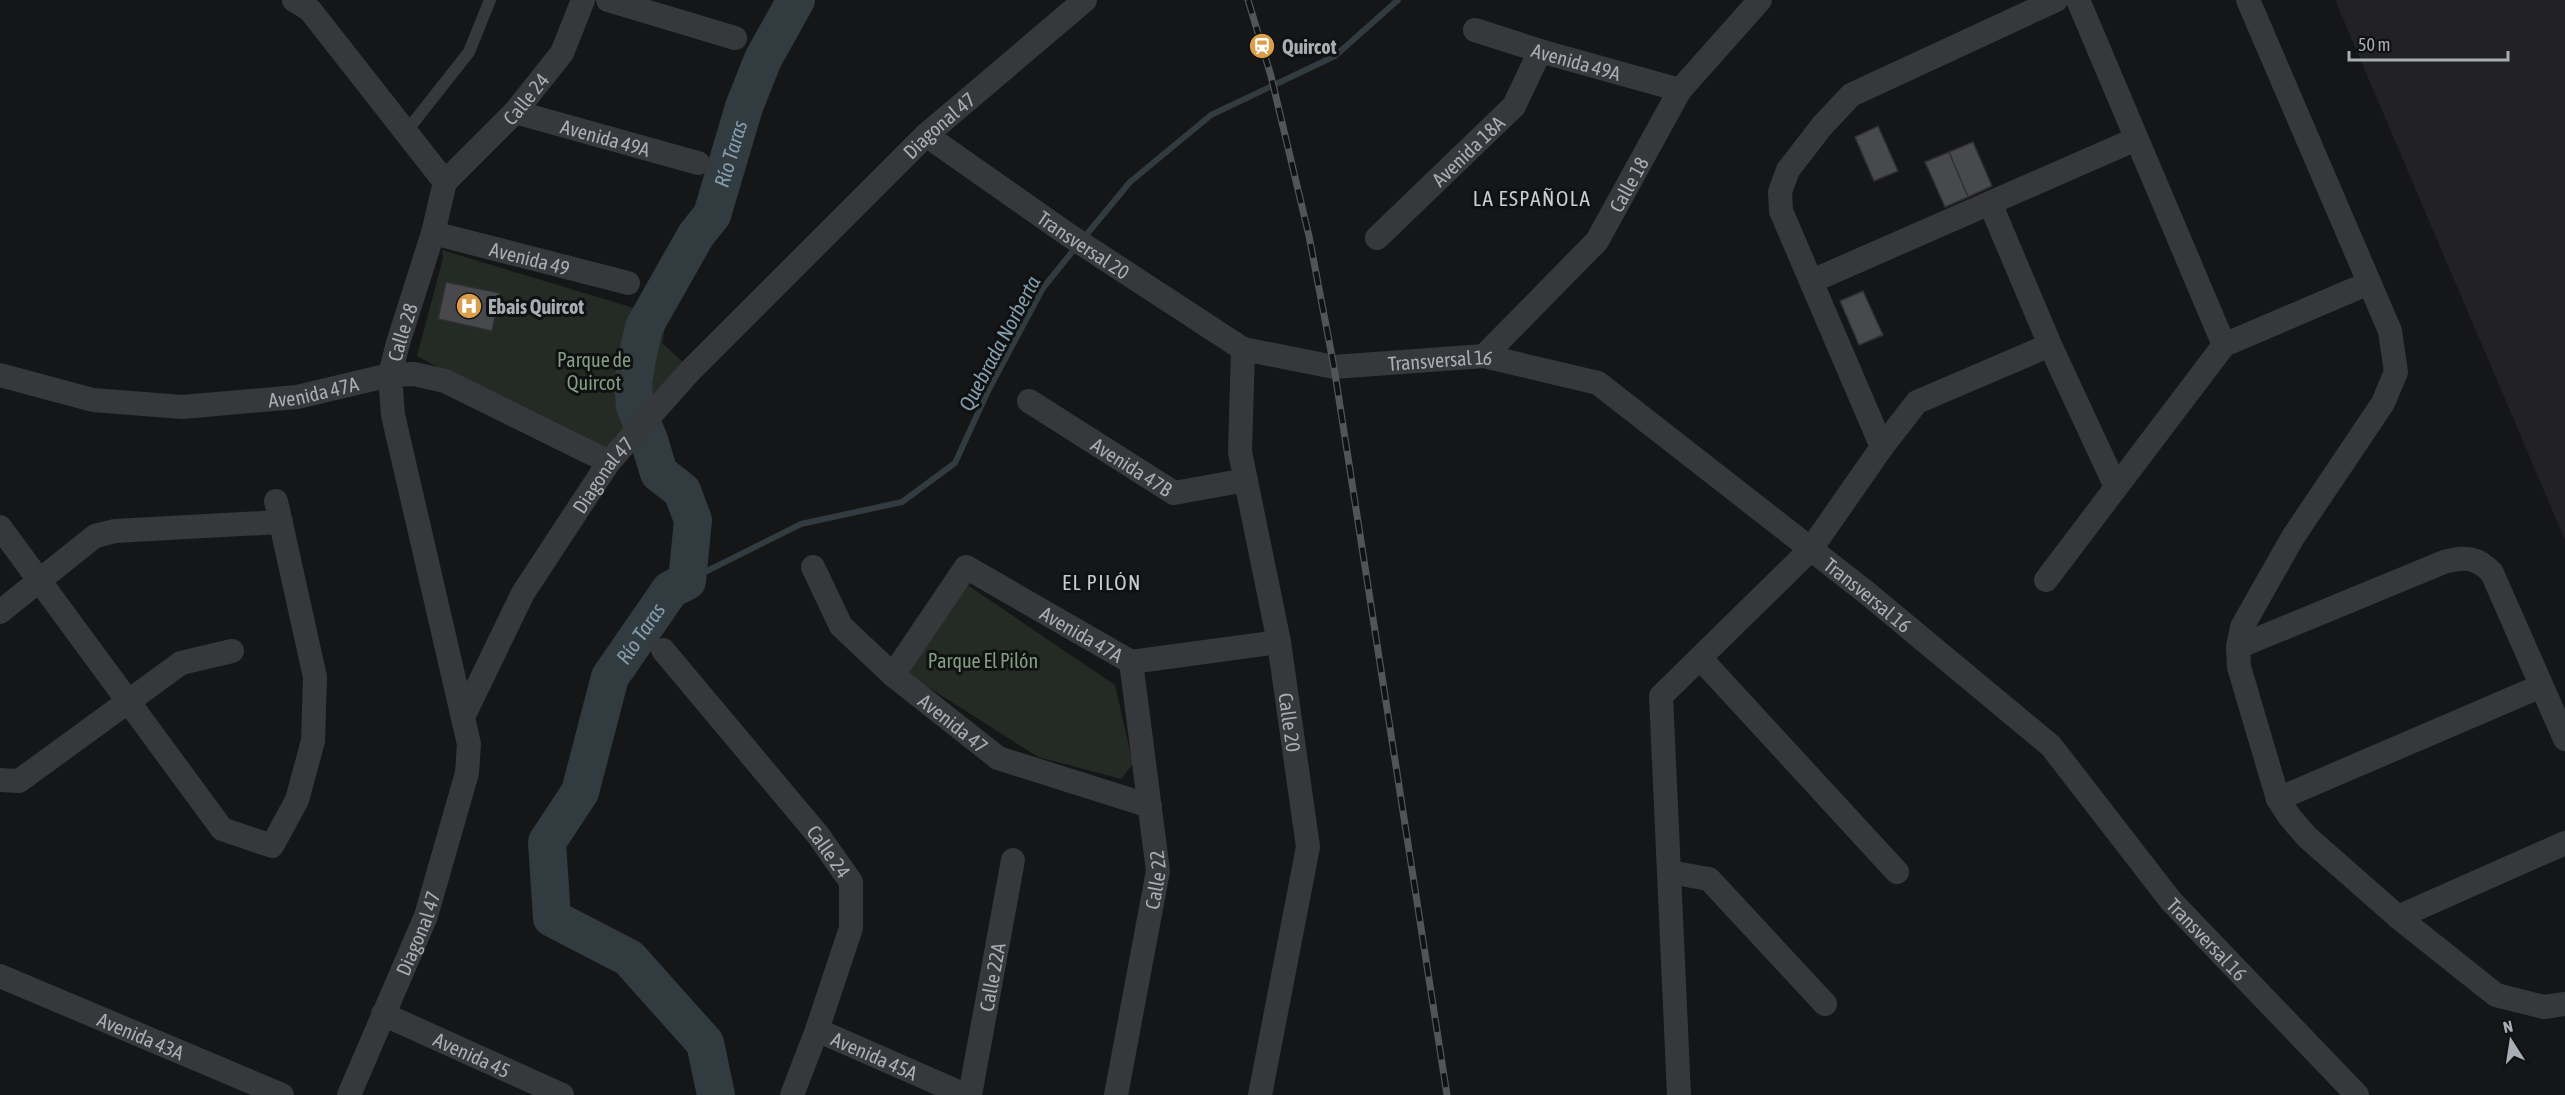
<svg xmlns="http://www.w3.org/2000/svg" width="2565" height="1095" font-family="'Asap Condensed',sans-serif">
<rect width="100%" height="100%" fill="#151617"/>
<path fill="#222224" d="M2335,0H2565V540Z"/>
<path fill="#242b24" d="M442,250L667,318L662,343L683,362L609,462L417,356L443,258Z
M966,584L1115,685L1133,764L1121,779L1038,757L906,673Z"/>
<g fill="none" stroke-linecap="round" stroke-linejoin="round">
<path stroke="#323b40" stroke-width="6" d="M1082,240L1130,182L1211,115L1335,56L1398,0
M687,581L801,524L902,502L955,463L989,389L1043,288L1076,247"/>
<path stroke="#323b40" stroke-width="38" id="s1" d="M716,1095L705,1043L629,958L552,918L547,842L580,792L610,677L670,590L687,581L693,520L682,491L659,473L649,440L635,406L633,383L637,358L644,327L696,235L712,215L744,107L763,59L796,0"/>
</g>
<path fill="#48494c" stroke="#303033" stroke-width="1.5" d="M1878,126L1898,171L1874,181L1855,137Z
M1973,142L1992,186L1968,197L1949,152Z
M1949,152L1968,197L1945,207L1925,162Z
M446,282L500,293L492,331L438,319Z
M1863,291L1883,335L1859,345L1840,301Z"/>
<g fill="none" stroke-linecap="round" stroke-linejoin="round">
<path stroke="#37383b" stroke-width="12" d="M406,132L469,52L490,0"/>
<g stroke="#37383b" stroke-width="24">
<path d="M294,0L310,10L445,182"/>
<path d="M608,0L735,38"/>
<path d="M2078,0L2224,345L2369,283"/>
<path d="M2248,0L2390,331L2396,372L2383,403L2293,537L2242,627L2238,647L2239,667L2278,799L2289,816L2307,837L2398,917L2496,995L2544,1007L2565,1004"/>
<path id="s2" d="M1475,30L1540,51L1680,90"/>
<path id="s3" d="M515,112L698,163"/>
<path id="s4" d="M926,135L1067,234L1243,349L1334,367L1484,356L1598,383L1867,593L2051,746L2171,901L2357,1095"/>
<path id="s5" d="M445,182L515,112L562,53L583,0"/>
<path id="s6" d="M433,233L628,283"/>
<path id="s7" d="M1377,238L1514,106L1540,51"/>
<path d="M1812,281L2136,139"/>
<path d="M2050,345L2116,487"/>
<path id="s8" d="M1243,349L1240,452L1279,642L1308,847L1260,1095"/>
<path id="s9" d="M1484,356L1597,241L1680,90L1760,0"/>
<path id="s10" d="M0,375L93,400L182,407L297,397L390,375L414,374L445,381L609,462"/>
<path id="s11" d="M1029,401L1174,493L1246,480"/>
<path d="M1882,447L1917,402L2050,345L1990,203"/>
<path d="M0,527L222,829L272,846L297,800L313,741L315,677L276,501"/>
<path id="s12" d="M813,567L841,626L893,675L998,758L1150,806"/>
<path d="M2046,580L2224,345"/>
<path d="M0,612L95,536L115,531L281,522"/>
<path d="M2238,647L2444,562C2464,556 2478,557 2492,573L2565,739"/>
<path id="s13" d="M663,650L818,835L851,882V928L817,1030L792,1095"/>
<path d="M1700,658L1897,872"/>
<path id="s14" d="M893,675L966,567L1131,662L1279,642"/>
<path id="s15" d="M464,715L523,593L609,462L690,371L926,135L1085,0"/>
<path d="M0,780L19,781L181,663L232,651"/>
<path d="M2278,799L2541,686"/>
<path d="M1669,872L1709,879L1825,1004"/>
<path d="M2398,917L2565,843"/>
<path id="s16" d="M0,976L282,1095"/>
<path id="s17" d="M383,1014L562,1095"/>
<path id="s18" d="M817,1030L965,1095"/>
<path id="s19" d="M349,1095L426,916L467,773L469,744L393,415L390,375L398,343L433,233L445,182"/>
<path id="s20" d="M970,1095L1013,860"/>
<path id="s21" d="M1116,1095L1158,871L1131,662"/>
<path d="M1679,1095L1661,696L1811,549L1882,447L1781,211L1780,192L1788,170L1822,126L1851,95L2056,0"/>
</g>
<g stroke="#525458" stroke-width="7">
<path id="rail" d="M1248,0L1271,76L1309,236L1334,367L1447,1095"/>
</g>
<use href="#rail" stroke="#101112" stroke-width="4.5" stroke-dasharray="14" stroke-linecap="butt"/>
</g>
<defs>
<g id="station-disc" transform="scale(1.35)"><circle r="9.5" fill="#db9e4a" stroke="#101112"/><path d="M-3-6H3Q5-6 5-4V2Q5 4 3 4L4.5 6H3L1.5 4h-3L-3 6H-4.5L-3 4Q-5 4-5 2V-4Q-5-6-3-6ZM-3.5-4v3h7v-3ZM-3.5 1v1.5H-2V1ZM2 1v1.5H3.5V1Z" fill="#fff"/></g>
<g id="hospital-disc" transform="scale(1.35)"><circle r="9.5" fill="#db9e4a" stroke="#101112"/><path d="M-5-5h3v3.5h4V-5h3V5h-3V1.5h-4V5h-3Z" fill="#fff"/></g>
</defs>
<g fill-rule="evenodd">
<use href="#station-disc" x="1262" y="46"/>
<use href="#hospital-disc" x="469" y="306"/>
</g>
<g text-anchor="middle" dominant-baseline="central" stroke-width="6" stroke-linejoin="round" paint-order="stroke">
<g font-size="20" font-weight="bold" fill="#a9aeb5" stroke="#101112" text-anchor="start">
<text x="1282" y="46">Quircot</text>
<text x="488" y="306">Ebais Quircot</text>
</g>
<g font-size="20" fill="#a9aeb5" stroke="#101112">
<text stroke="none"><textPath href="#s2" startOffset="106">Avenida 49A</textPath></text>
<text stroke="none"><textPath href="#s5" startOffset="116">Calle 24</textPath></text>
<text stroke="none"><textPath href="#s15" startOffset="764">Diagonal 47</textPath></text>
<text stroke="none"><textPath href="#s3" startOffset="94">Avenida 49A</textPath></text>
<text stroke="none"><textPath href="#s7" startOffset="126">Avenida 18A</textPath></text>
<text stroke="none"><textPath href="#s9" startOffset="226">Calle 18</textPath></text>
<text stroke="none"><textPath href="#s4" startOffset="192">Transversal 20</textPath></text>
<text stroke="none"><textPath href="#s6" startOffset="100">Avenida 49</textPath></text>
<text stroke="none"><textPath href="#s19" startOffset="795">Calle 28</textPath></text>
<text stroke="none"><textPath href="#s4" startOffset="582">Transversal 16</textPath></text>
<text stroke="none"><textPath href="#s10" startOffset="318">Avenida 47A</textPath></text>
<text stroke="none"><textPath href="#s11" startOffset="122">Avenida 47B</textPath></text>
<text stroke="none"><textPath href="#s15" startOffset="278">Diagonal 47</textPath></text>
<text stroke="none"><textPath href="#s4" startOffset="1086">Transversal 16</textPath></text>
<text stroke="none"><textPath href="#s14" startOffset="264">Avenida 47A</textPath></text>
<text stroke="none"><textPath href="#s12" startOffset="214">Avenida 47</textPath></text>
<text stroke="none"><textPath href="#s8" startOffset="378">Calle 20</textPath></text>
<text stroke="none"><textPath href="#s13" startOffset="261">Calle 24</textPath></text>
<text stroke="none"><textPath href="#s21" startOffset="219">Calle 22</textPath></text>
<text stroke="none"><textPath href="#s19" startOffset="176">Diagonal 47</textPath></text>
<text stroke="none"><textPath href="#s4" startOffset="1572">Transversal 16</textPath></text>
<text stroke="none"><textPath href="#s20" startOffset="120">Calle 22A</textPath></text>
<text stroke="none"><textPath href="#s16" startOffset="153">Avenida 43A</textPath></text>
<text stroke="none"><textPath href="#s17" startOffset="98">Avenida 45</textPath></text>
<text stroke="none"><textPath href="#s18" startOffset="63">Avenida 45A</textPath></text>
</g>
<g font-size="20" fill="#839e82" stroke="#101112">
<text x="594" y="359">Parque de<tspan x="594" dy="23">Quircot</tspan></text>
<text x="983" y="660">Parque El Pilón</text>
</g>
<g font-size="21" font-style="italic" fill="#849dac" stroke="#101112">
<text stroke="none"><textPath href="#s1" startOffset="1102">Río Taras</textPath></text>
<text transform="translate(999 343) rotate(-62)">Quebrada Norberta</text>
<text stroke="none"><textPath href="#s1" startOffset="562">Río Taras</textPath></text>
</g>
<g font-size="21" letter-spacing="1.5" fill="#c9ccd2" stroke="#101112">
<text x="1532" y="198">LA ESPAÑOLA</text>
<text x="1102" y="582">EL PILÓN</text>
</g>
</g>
<g transform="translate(2511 1041) rotate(348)" stroke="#101112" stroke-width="4.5" paint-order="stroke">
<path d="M0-4.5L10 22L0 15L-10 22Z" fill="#a9aeb5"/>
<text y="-9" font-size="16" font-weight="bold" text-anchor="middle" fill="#a9aeb5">N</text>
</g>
<path d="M2349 51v9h159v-9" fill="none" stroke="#a9aeb5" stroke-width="3"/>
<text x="2358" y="51" font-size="18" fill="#a9aeb5" stroke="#101112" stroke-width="4.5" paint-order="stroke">50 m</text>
</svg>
